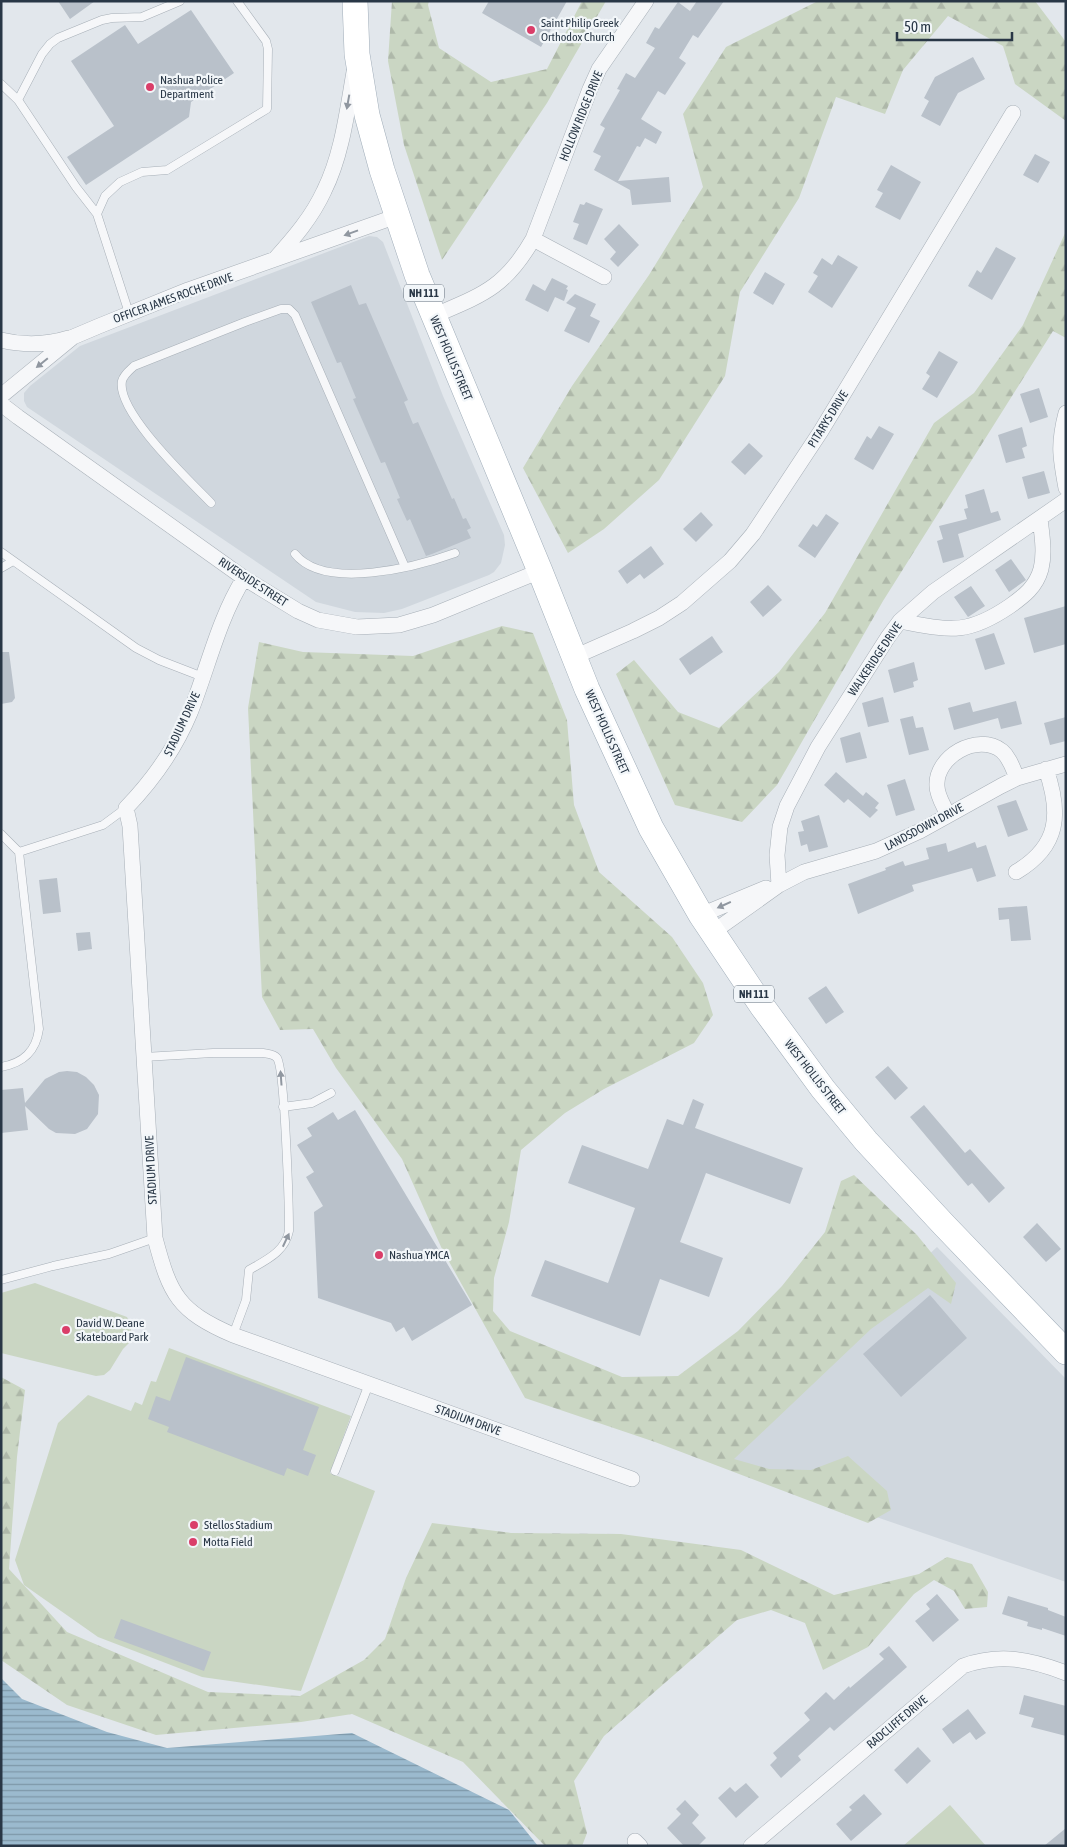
<svg xmlns="http://www.w3.org/2000/svg" width="1067" height="1847" font-family="'Asap Condensed',sans-serif">
<defs>
<pattern id="forest-firs" width="22" height="20" patternUnits="userSpaceOnUse" patternTransform="scale(1.25)"><rect width="22" height="20" fill="#cad6c3"/><path d="M5 1l3.5 6h-7zM16 11l3.5 6h-7z" fill="#aeb8a9"/></pattern>
<pattern id="water-rules" width="6" height="5" patternUnits="userSpaceOnUse" patternTransform="scale(1.25)"><rect width="6" height="5" fill="#9bbace"/><path d="M0 2.5h6" fill="none" stroke="#7e98a9"/></pattern>
</defs>
<rect width="100%" height="100%" fill="#e2e7ec"/>
<path fill="#d0d7de" d="M369,236L377,237L383,242L443,396L504,535L505,545L501,563L494,572L489,575L402,609L384,613L355,612L316,602L27,407L24,401V393L30,386L80,346Z
M937,1247L1066,1379V1582L707,1459Z"/>
<path fill="url(#forest-firs)" d="M392,1H429L428,5L439,48L491,82L547,69L582,1H606L547,103L442,260L404,145L388,61Z
M818,1H1035L1066,42V121L1015,84L1003,46L948,16L903,70L885,114L836,97L799,198L740,292L725,376L659,480L604,529L568,553L523,468L572,386L649,275L703,187L683,114L726,47Z
M1066,231V338L1053,331L883,601L777,785L742,822L675,805L616,674L634,660L678,712L719,728L779,672L825,613L934,423L974,393L1023,325Z
M502,626L533,633L567,720L574,805L599,872L672,937L703,983L713,1015L694,1043L604,1089L565,1113L521,1150L509,1222L494,1278L493,1311L510,1331L622,1377L678,1376L738,1331L782,1286L825,1232L841,1181L854,1175L917,1235L956,1283L951,1304L928,1288L871,1329L734,1459L769,1469L811,1470L848,1456L887,1491L891,1510L868,1523L655,1442L525,1398L442,1249L402,1159L336,1068L313,1029L280,1030L262,997L248,708L259,642L303,652L413,656Z
M1,1377L25,1390L17,1457L9,1569L67,1632L208,1692L300,1696L364,1660L385,1639L406,1578L432,1523L511,1533L621,1534L741,1550L834,1595L919,1574L947,1557L972,1564L988,1592L987,1607L965,1609L954,1591L934,1580L914,1594L868,1647L823,1670L805,1623L771,1610L737,1620L604,1736L574,1781L587,1833L582,1846H545L463,1762L352,1714L301,1722L156,1735L67,1705L1,1660Z"/>
<path fill="#cad6c3" d="M35,1283L127,1317L131,1326V1341L123,1349L110,1370L104,1375L96,1376L1,1353V1293Z
M169,1348L351,1416L330,1473L375,1491L301,1691L202,1677L98,1637L24,1585L15,1560L58,1423L88,1395L131,1411L135,1402L142,1405L151,1381L156,1382Z
M950,1805L986,1846H903Z"/>
<path fill="url(#water-rules)" d="M1,1678L22,1699L107,1732L167,1748L352,1733L509,1810L538,1846H1Z"/>
<path fill="#b9c1ca" d="M58,1H95L70,19Z
M489,1H567L541,47L482,13Z
M697,1H724L698,38L693,35L679,58L686,63L665,95L658,91L641,119L662,132L656,144L645,138L640,147L637,146L618,181L669,177L671,202L632,205L630,190L594,170L601,156L593,152L605,128L600,125L620,90L617,89L626,73L635,78L655,48L646,43L655,27L659,29L678,2L690,11Z
M191,10L234,73L191,102L189,117L86,185L67,157L114,126L71,61L125,25L138,44Z
M973,57L985,79L958,93L940,126L921,116L929,101L924,98L935,77Z
M1035,154L1050,162L1038,183L1023,175Z
M891,165L921,182L900,220L875,207L883,193L877,190Z
M586,202L603,209L587,245L573,239L579,224L573,222L580,204L584,205Z
M619,224L639,245L618,267L610,259L616,252L604,239Z
M996,247L1016,258L992,300L968,286L977,270L981,273Z
M838,255L858,267L832,308L808,292L818,276L813,273L822,258L832,265Z
M765,272L785,284L773,305L753,293Z
M552,278L568,286L566,289L568,290L564,301L555,297L548,312L525,300L533,284L545,291Z
M351,285L359,305L366,303L408,400L404,402L413,424L418,422L452,499L454,498L463,519L466,518L471,528L467,530L471,538L432,554L426,556L410,519L407,521L397,499L400,498L385,462L381,463L353,399L356,398L341,362L337,363L311,302Z
M575,294L596,304L590,316L600,321L589,343L564,331L576,308L566,303Z
M939,351L958,362L937,398L922,389L930,376L926,373Z
M1039,388L1048,417L1030,423L1020,394Z
M879,426L894,434L873,470L854,459L867,436L871,439Z
M1022,427L1027,446L1022,448L1025,458L1006,463L998,435Z
M749,443L763,456L745,475L731,462Z
M1044,471L1050,493L1028,499L1022,477Z
M984,489L991,513L998,511L1001,520L958,534L964,557L943,563L937,541L943,539L939,526L967,519L964,509L968,508L965,495Z
M701,512L713,525L696,542L683,529Z
M826,514L839,523L815,558L798,546L813,524L817,527Z
M651,546L664,564L644,579L640,574L627,584L618,571Z
M1011,559L1026,580L1009,592L995,570Z
M768,585L782,600L763,617L750,602Z
M971,586L985,606L968,617L954,597Z
M1066,606V644L1034,653L1024,618Z
M994,633L1005,664L985,670L975,639Z
M712,636L723,652L690,675L679,659Z
M1,652H9L15,698L12,702L1,704Z
M914,662L918,680L913,682L914,687L894,693L888,670Z
M883,697L889,722L868,727L862,703Z
M1016,701L1022,724L1001,729L998,718L954,730L948,708L970,702L973,712Z
M913,716L916,728L923,727L929,750L909,755L900,719Z
M1066,717V741L1050,745L1044,723Z
M860,732L867,758L846,763L840,738Z
M836,772L863,796L866,792L879,803L875,808L878,810L870,818L848,799L844,803L824,785Z
M905,779L915,810L896,816L887,785Z
M1016,800L1028,830L1008,837L997,806Z
M819,815L828,847L809,852L807,844L801,846L798,832L804,831L801,821Z
M975,842L977,848L986,845L996,876L977,882L972,868L912,885L914,891L858,914L848,884L886,870L885,868L903,861L905,866L929,859L926,848L946,843L948,852Z
M57,878L61,912L43,914L39,880Z
M1027,906L1031,940L1011,941L1009,919L999,920L998,908Z
M90,932L92,949L78,951L76,933Z
M826,986L844,1012L826,1024L808,998Z
M888,1066L908,1088L895,1100L875,1077Z
M67,1071L77,1072L86,1077L94,1085L99,1095L98,1114L87,1129L75,1134L56,1133L49,1129L25,1106L28,1130L1,1133V1090L23,1088L25,1103L45,1079L59,1072Z
M693,1099L704,1104L695,1128L803,1168L790,1204L706,1173L680,1242L723,1258L709,1297L660,1279L640,1336L531,1296L545,1260L608,1283L635,1208L568,1183L582,1145L648,1169L667,1119L683,1125Z
M924,1105L965,1153L970,1149L1005,1188L989,1203L972,1183L968,1186L910,1117Z
M355,1110L472,1305L412,1341L404,1327L396,1332L391,1323L318,1298L314,1212L323,1206L306,1177L314,1172L297,1145L312,1136L307,1128L333,1112L338,1120Z
M1037,1223L1061,1249L1046,1262L1023,1237Z
M930,1295L967,1338L901,1397L863,1354Z
M186,1357L319,1407L303,1450L316,1455L308,1476L287,1468L284,1476L167,1432L169,1427L148,1419L156,1396L170,1401Z
M937,1594L959,1620L933,1642L915,1621L930,1609L926,1604Z
M1008,1596L1048,1608V1610L1066,1617V1636L1042,1628V1630L1027,1626L1028,1622L1002,1614Z
M121,1619L211,1652L204,1671L114,1638Z
M889,1646L907,1667L834,1731L830,1727L798,1756L801,1760L781,1778L770,1765L777,1758L773,1753L810,1720L804,1713L826,1692L834,1700L849,1686L850,1688L884,1659L879,1654Z
M1024,1695L1066,1706V1736L1031,1727L1034,1718L1019,1714Z
M968,1709L986,1733L976,1740L970,1732L953,1744L942,1729Z
M918,1747L931,1761L907,1784L894,1770Z
M746,1783L759,1797L736,1818L718,1798L730,1787L735,1792Z
M864,1794L882,1814L851,1841L836,1824L852,1810L849,1807Z
M685,1800L699,1815L692,1823L706,1838L698,1846H684L667,1828L681,1814L676,1809Z
M1066,1828V1846H1044Z"/>
<g fill="none" stroke-linecap="round" stroke-linejoin="round">
<g stroke="#a7afb7" stroke-width="9">
<path id="lane" d="M1,84L18,100
M97,214L105,196L120,182L142,172L167,170L267,109L268,49L266,41L237,1
M129,313L97,214L76,187L18,100L42,54L50,44L58,38L102,20L112,18L142,17L180,1
M211,503C190,481 116,412 122,381C124,374 130,370 134,366L245,322L281,309H289L295,315L405,567
M1,552L136,648L159,660L203,677
M295,554C325,591 416,567 455,553
M1,568L13,561
M1,834L19,852L39,1029C36,1051 24,1063 1,1067
M19,852L103,825L126,808
M144,1057L213,1053H263C268,1054 274,1054 277,1058C285,1069 289,1208 289,1231C285,1252 266,1260 249,1270L246,1300L233,1335
M283,1107L312,1103L331,1093
M1,1280L53,1266L109,1254L155,1238
M335,1471L369,1384"/>
</g>
<g stroke="#a7afb7" stroke-width="16">
<path id="street" d="M533,239L604,277
M275,259C294,238 312,217 324,191C342,155 347,112 354,72
M433,316C482,295 505,288 533,239L590,89L599,69L646,1
M1,340C25,346 46,345 69,338
M1,396L73,337L99,326L188,290L397,216
M1,404L18,417L244,578L298,611L318,620L357,627L399,625L433,615L540,571
M1066,413C1058,444 1060,456 1066,488
M244,578C218,620 208,668 190,713C175,749 153,780 126,808L130,826L155,1238C170,1295 178,1311 233,1335L632,1479
M900,621C949,630 966,636 1010,606C1024,596 1036,587 1041,569C1045,553 1042,535 1040,519
M574,657L633,631L659,618L682,603L730,561L753,534L821,431L1013,113
M948,815C944,806 937,796 937,786C935,757 977,732 1002,751C1010,758 1013,769 1017,778
M1016,872C1060,846 1061,813 1046,769
M779,885L777,855L780,827L787,806L818,747L888,637L900,621L933,592L1066,500
M701,915L766,888
M713,932L779,885L804,872L876,851L920,831L1001,786L1017,778L1066,764
M635,1841L640,1846
M751,1846L963,1666C1000,1653 1030,1659 1066,1673"/>
</g>
<g stroke="#a0adb9" stroke-width="26">
<path id="primary" d="M355,1L357,54L367,115L382,170L417,275L540,571L587,689L651,828L701,915L762,1006L823,1089L866,1141L944,1225L1066,1352"/>
</g>
<use href="#lane" stroke="#f6f7f9" stroke-width="8"/>
<use href="#street" stroke="#f6f7f9" stroke-width="15"/>
<use href="#primary" stroke="#fff" stroke-width="25"/>
</g>
<defs><path id="oneway-solid" d="M-6-.8H1V-3.2L6.5 0L1 3.2V.8H-6Z" transform="scale(1.25)"/></defs>
<g fill="#9097a0">
<use href="#oneway-solid" transform="translate(348 102) rotate(100)"/>
<use href="#oneway-solid" transform="translate(351 233) rotate(160)"/>
<use href="#oneway-solid" transform="translate(42 363) rotate(141)"/>
<use href="#oneway-solid" transform="translate(724 905) rotate(156)"/>
<use href="#oneway-solid" transform="translate(281 1078) rotate(-94)"/>
<use href="#oneway-solid" transform="translate(286 1240) rotate(-65)"/>
</g>
<g fill="#da3e69" stroke="#f2f6f9" stroke-width="2">
<circle cx="531" cy="30" r="5"/>
<circle cx="150" cy="87" r="5"/>
<circle cx="379" cy="1255" r="5"/>
<circle cx="66" cy="1330" r="5"/>
<circle cx="194" cy="1525" r="5"/>
<circle cx="193" cy="1542" r="5"/>
</g>
<g text-anchor="middle" dominant-baseline="central" stroke-width="4.5" stroke-linejoin="round" paint-order="stroke">
<g fill="#f2f6f9" stroke="#65707c" stroke-width="1">
<rect x="404" y="284.5" width="40" height="17" rx="4"/>
<rect x="734" y="985.5" width="40" height="17" rx="4"/>
</g>
<g font-size="11" font-weight="bold" fill="#293746">
<text x="424" y="293">NH 111</text>
<text x="754" y="994">NH 111</text>
</g>
<g font-size="12" fill="#293746" stroke="#f2f6f9" text-anchor="start">
<text x="541" y="23">Saint Philip Greek<tspan x="541" dy="14">Orthodox Church</tspan></text>
<text x="160" y="80">Nashua Police<tspan x="160" dy="14">Department</tspan></text>
<text x="389" y="1255">Nashua YMCA</text>
<text x="76" y="1323">David W. Deane<tspan x="76" dy="14">Skateboard Park</tspan></text>
<text x="204" y="1525">Stellos Stadium</text>
<text x="203" y="1542">Motta Field</text>
</g>
<g font-size="12" fill="#293746" stroke="#f2f6f9">
<text transform="translate(581 116) rotate(-68)">HOLLOW RIDGE DRIVE</text>
<text transform="translate(173 298) rotate(-20)">OFFICER JAMES ROCHE DRIVE</text>
<text transform="translate(451 358) rotate(67)">WEST HOLLIS STREET</text>
<text transform="translate(828 419) rotate(-58)">PITARYS DRIVE</text>
<text transform="translate(253 582) rotate(33)">RIVERSIDE STREET</text>
<text transform="translate(875 659) rotate(-56)">WALKERIDGE DRIVE</text>
<text transform="translate(182 724) rotate(-65)">STADIUM DRIVE</text>
<text transform="translate(607 732) rotate(66)">WEST HOLLIS STREET</text>
<text transform="translate(924 827) rotate(-28)">LANDSDOWN DRIVE</text>
<text transform="translate(815 1077) rotate(52)">WEST HOLLIS STREET</text>
<text transform="translate(151 1170) rotate(-93)">STADIUM DRIVE</text>
<text transform="translate(468 1420) rotate(20)">STADIUM DRIVE</text>
<text transform="translate(897 1722) rotate(-40)">RADCLIFFE DRIVE</text>
</g>
</g>
<rect width="1067" height="1847" fill="none" stroke="#293746" stroke-width="5"/>
<path d="M897 32v8h115v-8" fill="none" stroke="#293746" stroke-width="2.5"/>
<text x="904" y="32" font-size="15" fill="#293746" stroke="#f2f6f9" stroke-width="4" paint-order="stroke">50 m</text>
</svg>
